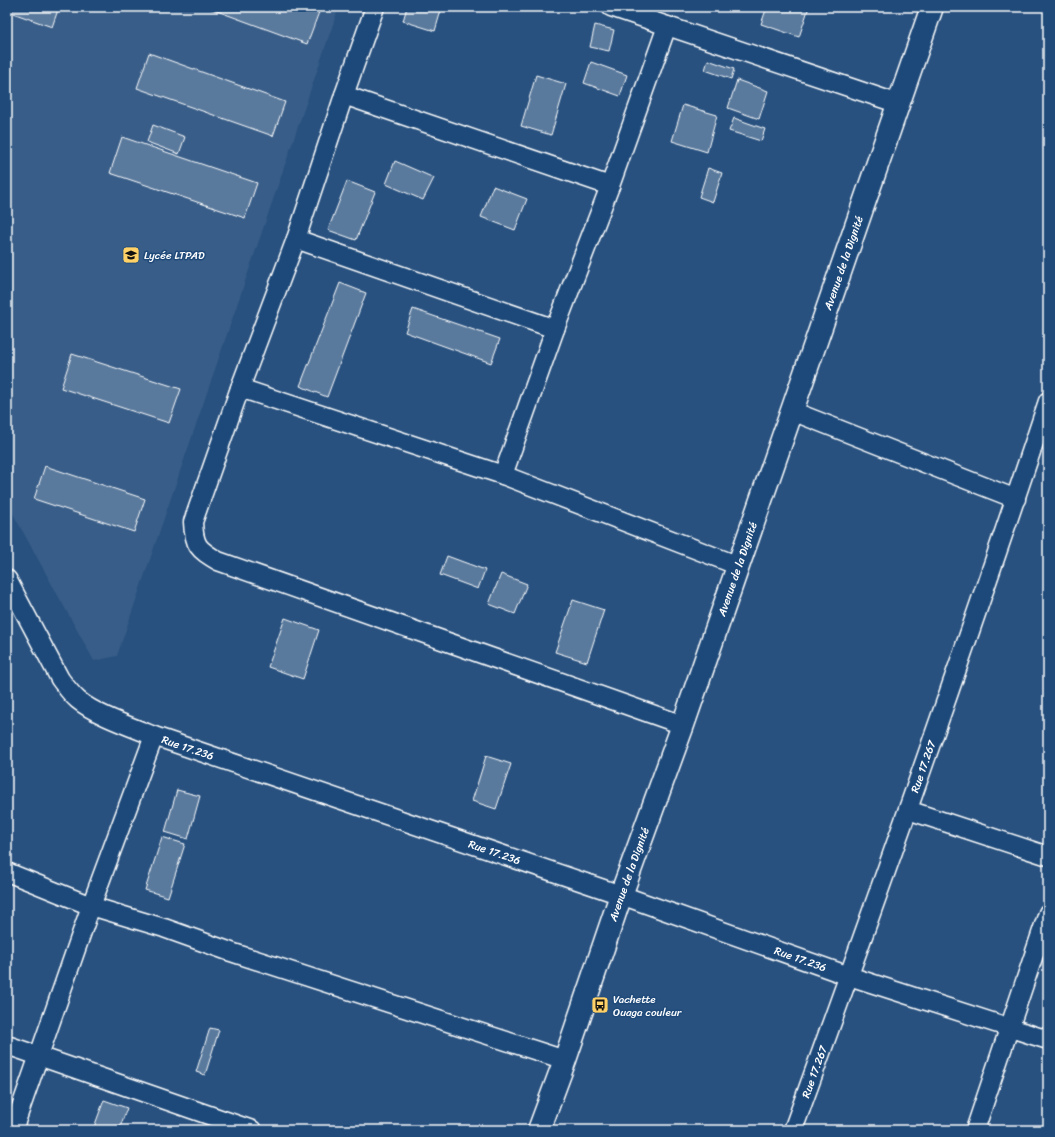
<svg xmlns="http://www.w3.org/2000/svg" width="1055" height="1137" font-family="Sriracha,sans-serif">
<rect width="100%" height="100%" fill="#28517f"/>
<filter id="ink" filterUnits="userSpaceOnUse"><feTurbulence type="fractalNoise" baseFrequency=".025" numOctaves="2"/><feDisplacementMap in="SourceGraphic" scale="8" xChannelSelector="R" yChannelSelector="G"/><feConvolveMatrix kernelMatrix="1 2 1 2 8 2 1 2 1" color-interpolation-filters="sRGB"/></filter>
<g filter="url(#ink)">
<path fill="#375d88" d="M7,7H339L117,656L94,661L7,503Z"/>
<path fill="#5a7a9d" stroke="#fff" d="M7,7H59L52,27L7,11Z
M206,7H306L319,12L307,44Z
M407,7H442L435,31L403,21Z
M767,7H809L799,37L761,24Z
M595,25L614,30L609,51L590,47Z
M149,53L285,102L273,136L137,88Z
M708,60L734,69L731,79L705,70Z
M591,62L627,75L620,96L584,83Z
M536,75L566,84L551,135L521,126Z
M737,80L768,91L759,119L728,108Z
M683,105L717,115L707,152L672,141Z
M734,118L765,129L761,141L729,131Z
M153,125L185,137L179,154L147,142Z
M122,137L257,183L245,218L110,173Z
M395,161L434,178L423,200L386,184Z
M708,168L722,173L713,202L699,197Z
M347,181L375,192L356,240L328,230Z
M493,186L527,199L515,230L481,217Z
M340,283L366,293L327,397L300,386Z
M413,309L500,339L491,363L405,332Z
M72,354L181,389L169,423L61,388Z
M45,466L145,499L134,532L34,499Z
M447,556L485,570L478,589L440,575Z
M501,574L527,584L515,614L489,604Z
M573,600L604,610L587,662L555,652Z
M285,618L319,630L303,679L268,667Z
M486,756L511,764L496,809L472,801Z
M177,790L200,796L188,839L165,832Z
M162,837L185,844L168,897L145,890Z
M210,1028L219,1030L205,1075L196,1072Z
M104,1100L127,1108L119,1130H93Z"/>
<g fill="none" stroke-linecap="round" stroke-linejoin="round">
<g stroke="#fff" stroke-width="21">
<g id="street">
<path d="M375,7L344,95L296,239L240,388L193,522C194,546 198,549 218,561L683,725"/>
<path d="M611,7L899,104"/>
<path d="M344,95L610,186"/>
<path d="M296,239L555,329"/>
<path d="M240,388L503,475L739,566"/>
<path d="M792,411L1016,499"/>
<path d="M503,475L555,329L610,186L667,26"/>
<path id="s1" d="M7,579L60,679C66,687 71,694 78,700C96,715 132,727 154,736L621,895L849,976L1048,1040"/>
<path d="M908,810L1048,856"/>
<path d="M7,872L91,906L164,928L231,952L565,1060"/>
<path d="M7,1045L252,1130"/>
<path d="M13,1130L91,906L154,736"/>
<path id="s2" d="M793,1130C881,888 967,645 1048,401"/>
<path d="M975,1130L1048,913"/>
</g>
</g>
<g stroke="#fff" stroke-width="25">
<g id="secondary">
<path id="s3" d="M539,1130L565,1060L621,895L683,725L932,7"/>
</g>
</g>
<use href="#street" stroke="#1f4a7a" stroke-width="18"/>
<use href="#secondary" stroke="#1f4a7a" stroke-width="22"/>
</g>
</g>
<defs>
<g id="school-square" transform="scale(0.9)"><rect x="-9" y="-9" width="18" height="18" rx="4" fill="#ffd166" stroke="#1f4a7a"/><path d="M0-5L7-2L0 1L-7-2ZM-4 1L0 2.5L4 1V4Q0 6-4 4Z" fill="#111"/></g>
<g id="bus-square" transform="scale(0.9)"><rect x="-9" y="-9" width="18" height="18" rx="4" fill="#ffd166" stroke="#1f4a7a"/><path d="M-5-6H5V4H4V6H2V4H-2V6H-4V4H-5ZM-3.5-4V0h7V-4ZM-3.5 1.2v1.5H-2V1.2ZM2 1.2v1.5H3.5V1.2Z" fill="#111"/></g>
</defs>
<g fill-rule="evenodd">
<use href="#school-square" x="131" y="255"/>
<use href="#bus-square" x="600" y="1005"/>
</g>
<g text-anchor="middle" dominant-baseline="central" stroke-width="3" stroke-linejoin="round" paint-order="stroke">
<g font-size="11" fill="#fff" stroke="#1f4a7a" text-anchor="start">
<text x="144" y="255">Lycée LTPAD</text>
<text x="613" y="999">Vachette<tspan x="613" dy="13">Ouaga couleur</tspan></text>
</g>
<g font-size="11" fill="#fff" stroke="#1f4a7a">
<text stroke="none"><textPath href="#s3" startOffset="919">Avenue de la Dignité</textPath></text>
<text stroke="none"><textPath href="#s3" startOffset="595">Avenue de la Dignité</textPath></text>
<text stroke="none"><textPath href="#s1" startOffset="261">Rue 17.236</textPath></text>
<text stroke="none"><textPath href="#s2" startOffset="386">Rue 17.267</textPath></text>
<text stroke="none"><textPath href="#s1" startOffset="585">Rue 17.236</textPath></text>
<text stroke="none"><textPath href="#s3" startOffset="271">Avenue de la Dignité</textPath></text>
<text stroke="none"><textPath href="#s1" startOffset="909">Rue 17.236</textPath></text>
<text stroke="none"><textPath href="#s2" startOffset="62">Rue 17.267</textPath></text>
</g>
</g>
<rect width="1055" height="1137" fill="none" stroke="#1f4a7a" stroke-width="24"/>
<rect x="12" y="12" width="1031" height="1113" fill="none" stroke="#fff" stroke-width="1.5" filter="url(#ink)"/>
</svg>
